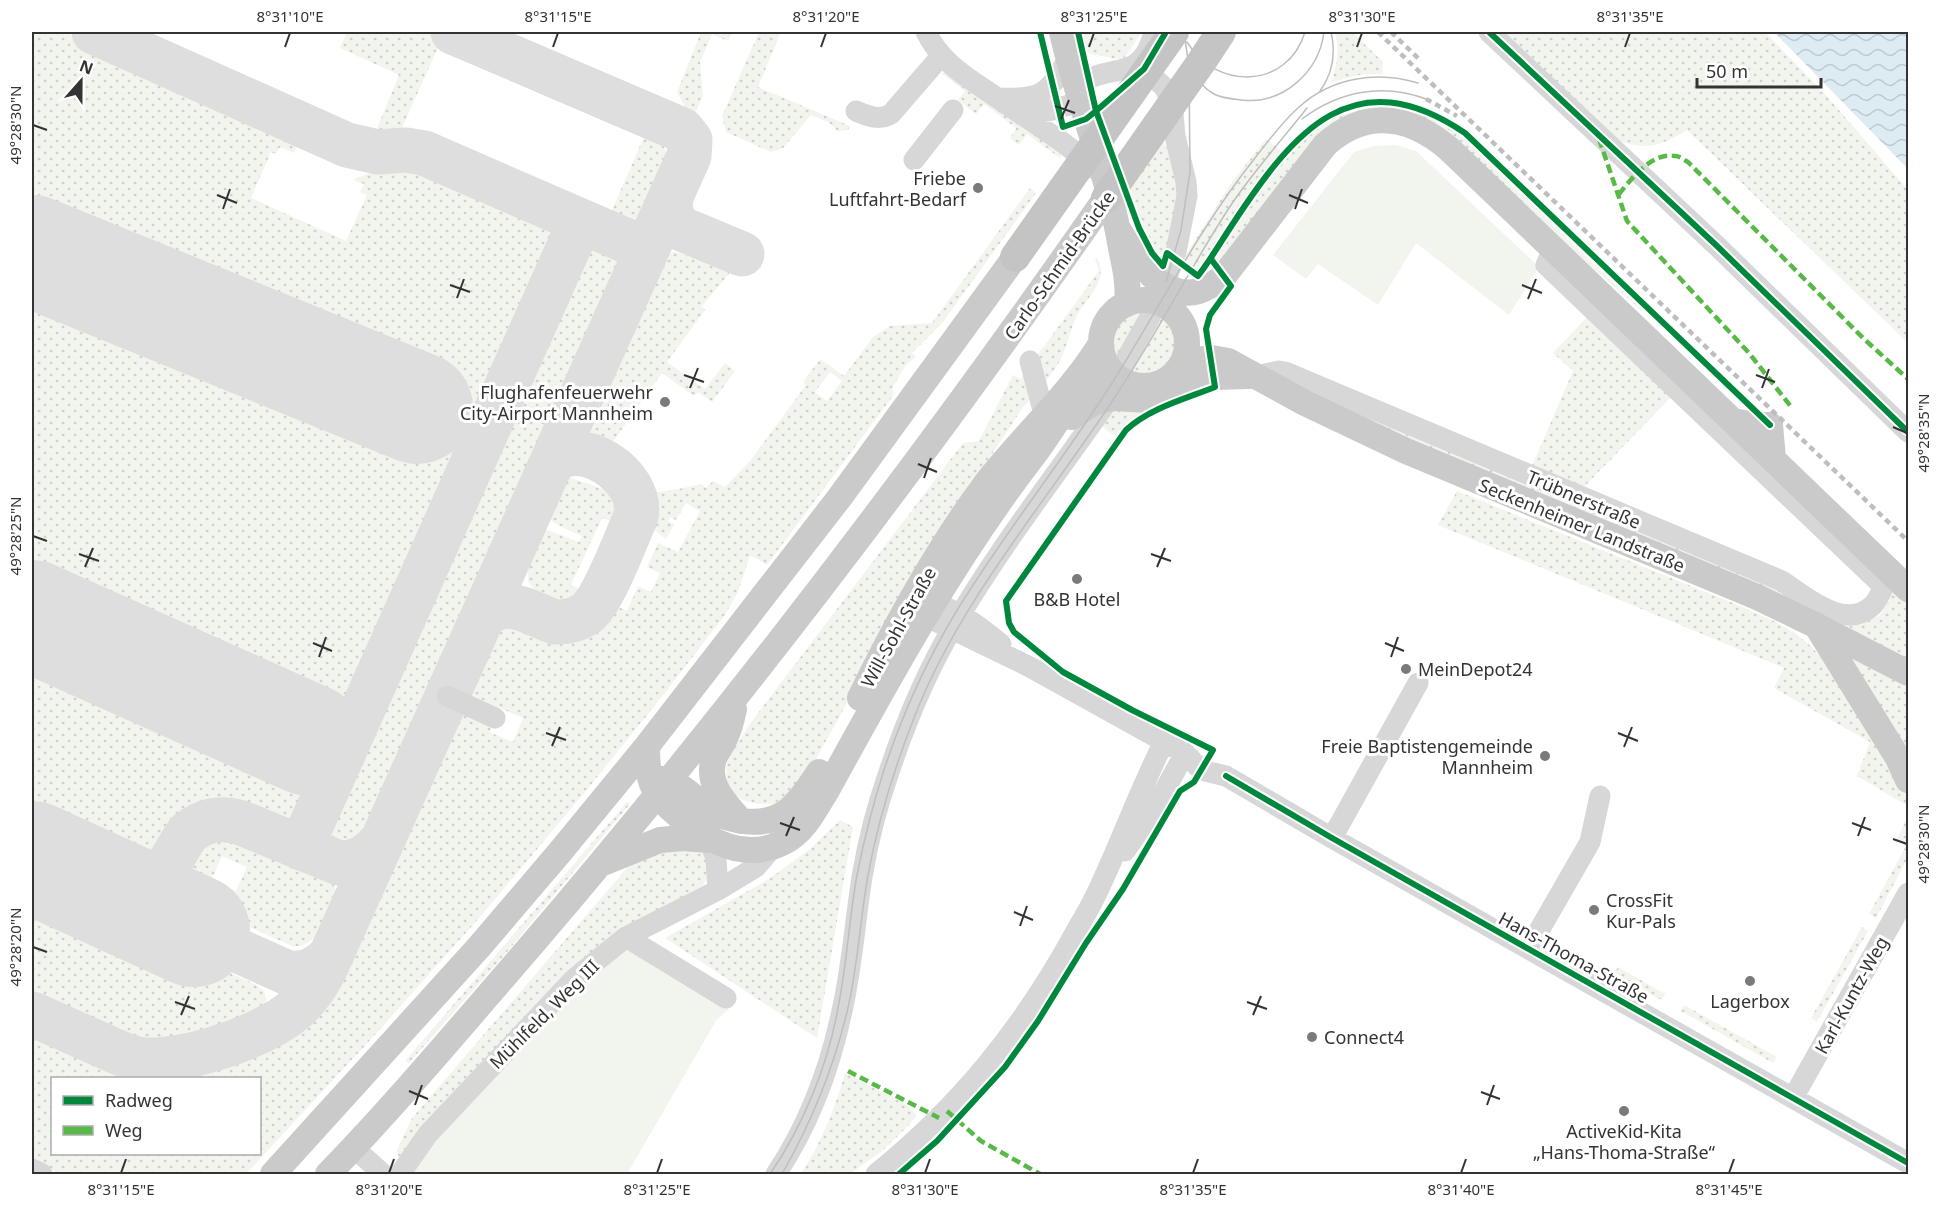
<svg xmlns="http://www.w3.org/2000/svg" width="1940" height="1206" font-family="'Noto Sans',sans-serif">
<defs>
<pattern id="grass-dots" width="8" height="8" patternUnits="userSpaceOnUse" patternTransform="scale(1.5)"><rect width="8" height="8" fill="#f1f5ed"/><path d="M2 2h.1M6 6h.1" fill="none" stroke="#cfd2cc" stroke-width="1.8" stroke-linecap="round"/></pattern>
<pattern id="water-waves" width="16" height="10" patternUnits="userSpaceOnUse" patternTransform="scale(1.5)"><rect width="16" height="10" fill="#ddebf3"/><path d="M0 5q4-4 8 0t8 0" fill="none" stroke="#becad1"/></pattern>
</defs>
<rect width="100%" height="100%" fill="#fff"/>
<path fill="url(#grass-dots)" fill-rule="evenodd" d="M32,32H64L303,133L294,153L280,147L276,154L271,152L251,198L346,241L367,195L360,192L364,184L353,180L397,161L407,160L604,245C617,251 621,256 625,270L393,788C387,800 368,835 357,842C351,845 345,843 339,843C332,842 323,844 316,842C282,831 247,797 208,805C193,809 176,820 167,834C159,846 151,867 134,869L32,823Z
M347,32H434L440,43L397,139L377,128L399,75L340,48Z
M701,32H732L728,41L712,34L700,62L703,96L696,111L689,115L677,92Z
M759,32H781L758,87L850,126L848,130L838,131L828,122L811,115L783,148L771,152L726,132L722,116Z
M1082,32H1142L1123,60L1087,53Z
M1335,32H1352L1382,61L1383,74H1364L1331,82C1337,65 1340,49 1335,32Z
M1501,32H1765L1825,94L1908,190V343L1687,130C1657,148 1645,151 1611,138Z
M946,71L1063,153L1060,158L1027,134L1019,145L1010,138L1016,128L984,104L976,114L958,100L965,91L942,74Z
M1386,106C1421,110 1434,117 1463,138L1651,319L1602,276L1559,242L1456,143L1357,116L1221,265C1218,261 1217,261 1218,256C1221,236 1288,153 1305,137C1311,131 1320,125 1328,121C1346,111 1365,109 1386,106Z
M654,135L660,136L671,166L643,231L635,232L617,224L612,210L643,139Z
M1160,137L1174,159L1179,178L1171,251L1164,249L1160,261C1142,237 1136,207 1128,179Z
M1266,139L1282,152L1249,194L1208,257L1205,256L1197,270L1183,259L1232,182Z
M1030,188L1036,193L943,322L912,353L916,357L906,365L892,388L894,394L890,400L767,565L758,559L750,556L738,592L725,615L664,694L585,792L480,917L373,1037L246,1174H60L32,1161V1027L133,1072C187,1077 237,1053 286,1033C303,1023 315,1011 326,996L455,708L493,724L489,732L513,742L523,718L500,708L497,713L469,695L467,682L488,636L495,628L513,620H522L549,630L570,632L596,622L612,604L627,611L638,586L651,592L660,573L647,567L658,543L678,552L700,511L686,503L676,520L670,517L668,521L674,524L666,539L646,523L651,508L652,493L684,488L701,484L706,488L713,481L725,487L750,461L806,385L803,382L820,359L844,376L873,337L890,326L932,323ZM830,372L842,381L827,401L815,392ZM52,1078H260V1154H52Z
M675,252L733,269L702,306L705,310L667,362L705,389L725,363L735,371L712,402L698,392L694,396L662,373L609,447L592,441L587,424V417L660,254Z
M1097,258C1110,280 1086,298 1077,316C1070,330 1067,346 1060,361C1055,370 1047,379 1041,388L1034,360L1096,275L1099,270L1095,260Z
M1144,308L1119,364C1103,339 1113,312 1144,308Z
M1159,312C1198,339 1169,388 1126,371Z
M1588,316L1671,397L1583,488L1532,466L1573,371L1553,353Z
M1028,369L1034,395L1023,407L989,459L970,483L929,545L909,581L892,622L816,759L797,787L774,804H758L742,800L733,792L727,781L726,766L732,751L752,721L963,443L979,441L1013,375L1021,379Z
M1279,377L1777,586L1848,623L1866,622L1880,615L1889,601L1893,586L1908,602V661L1466,466Z
M1115,405L1155,406C1139,414 1126,421 1115,436L1101,426Z
M568,477L606,490L614,496L616,512L611,521L602,518L571,585L581,590C569,607 560,605 541,600L528,581L529,546L535,528L539,527L579,542L582,536C551,522 531,518 557,481Z
M1457,491L1738,605L1776,622L1795,633L1813,648L1838,680L1908,798V806L1857,776L1870,742L1774,688L1784,668L1438,525Z
M1845,654L1908,686V751L1898,739Z
M627,802L630,804L507,952L409,1063L405,1061Z
M1908,815V857L1876,918L1869,914L1906,846L1897,840Z
M840,820L853,827L817,1038L665,938L769,879L810,849Z
M219,831L240,835L327,874C352,893 320,951 292,946L205,907L206,903L174,888C185,865 192,839 219,831ZM222,856L247,867L236,891L211,881Z
M700,848L709,857L712,873L702,886L623,928L399,1158L397,1150L412,1118L626,869L649,851Z
M32,890L182,957L184,953L255,984L264,991L267,1003L261,1012L249,1022L193,1042L154,1046L134,1045L32,1000Z
M1862,927L1868,931L1817,1022L1811,1018Z
M1618,967L1665,994L1661,1000L1614,973Z
M1684,1005L1777,1057L1773,1063L1681,1011Z
M845,1073L904,1103L917,1115L906,1128L882,1151L850,1174H801C821,1143 835,1109 845,1073Z"/>
<path fill="#f1f5ed" d="M1396,145L1416,151L1539,267L1509,315L1416,243L1378,305L1318,264L1306,279L1273,255L1354,152L1373,146Z
M631,945L729,1009L717,1019L627,1174H412L426,1152L452,1121L577,991Z"/>
<path fill="url(#water-waves)" d="M1774,32H1908V169Z"/>
<g fill="none" stroke-linecap="round" stroke-linejoin="round">
<path stroke="#dedede" stroke-width="45" d="M94,32L347,145L378,152L406,150L424,153L636,245L641,254L642,261
M671,198C669,211 672,221 682,229L742,254
M482,618C506,594 529,613 555,622C566,622 578,620 587,613C604,599 626,539 636,516C644,476 578,433 551,464
M309,740L343,755
M301,848L580,222
M113,894C120,895 129,899 136,898C156,896 176,848 188,833C204,820 219,817 239,822L339,863C359,864 373,853 384,838
M194,931L288,973C306,975 320,968 332,954
M32,1014C53,1023 74,1033 95,1042C109,1048 123,1056 138,1059C177,1066 263,1037 293,1011C307,1000 316,986 324,971L689,156L690,140L682,130L453,32"/>
<path stroke="#dedede" stroke-width="112" d="M32,251L417,408
M32,616L309,740
M32,857L194,931"/>
<path stroke="#d7d7d7" stroke-width="21" d="M926,32C941,63 968,78 996,97C1029,120 1064,140 1093,168
M1489,32L1717,246L1908,432
M1075,87C1109,60 1141,86 1154,32
M997,98C1038,100 1049,96 1068,58
M856,111C868,116 879,121 891,114L941,56
M1022,115L1054,110L1080,101
M914,160L953,110
M1553,249L1546,265L1883,586
M1030,361L1044,414
M1256,376L1279,371L1285,372L1782,581C1806,597 1846,632 1873,605C1881,597 1885,581 1890,571
M919,600C950,604 977,624 1001,644
M916,604L925,616L1030,667L1185,753L1198,767L1205,771L1226,776L1332,838L1908,1163
M447,696L495,718
M1332,838L1418,683
M709,840L716,858L718,890
M1125,851L1155,808L1185,753
M626,937L726,998
M1529,948L1590,842L1600,796
M1793,1098L1908,893
M354,1148L383,1174
M32,1169L42,1174
M400,1174L428,1134L574,979L626,937L718,890L756,867L775,845L778,839
M776,1174C808,1126 830,1068 842,1011C852,967 855,922 862,877C868,841 877,806 889,772C906,721 926,673 953,627C999,548 1057,474 1109,399L1116,377L1149,319L1164,285L1176,252L1187,196L1186,182L1175,136L1172,102L1164,87L1138,63
M876,1174C960,1106 1023,1028 1075,933C1084,917 1094,901 1101,884C1123,837 1140,789 1164,742"/>
<path stroke="#cacaca" stroke-width="26" d="M1062,32C1078,105 1109,174 1121,248C1125,267 1129,284 1127,303
M1118,229C1134,256 1162,302 1199,291C1209,288 1216,282 1224,276L1325,145C1366,108 1409,115 1449,149L1908,589
M1101 343a43 43 0 1 1 86 0a43 43 0 1 1-86 0Z
M1183,362L1212,358L1228,361L1305,403L1406,451L1757,597L1815,625L1908,673
M1072,417L1093,403L1101,400L1115,398L1147,400L1161,398L1214,377L1248,376
M1733,421L1756,425H1770L1773,459
M1816,625L1898,758L1908,780
M860,698C896,624 937,549 987,482C1023,436 1069,395 1100,345
M734,709C732,718 730,728 726,736C723,745 715,753 713,762C707,786 727,805 741,821
M647,746C647,763 648,780 657,794C663,803 672,810 680,817C709,842 745,862 784,842C805,831 815,809 827,790C891,673 955,557 1036,452C1052,431 1065,404 1086,388C1095,381 1106,378 1116,377
M655,778C678,780 691,795 707,808C716,814 727,818 737,820C780,829 798,805 819,772
M603,863L660,840L683,838L709,840
M273,1174L479,947L560,852L647,746L840,497L1015,257
M328,1174C398,1102 462,1025 528,949C734,709 925,457 1106,198"/>
<path stroke="#bebebe" stroke-width="1.5" d="M1187,42C1216,91 1288,89 1305,32
M1189,67C1196,77 1202,88 1214,94C1221,98 1232,99 1241,100C1283,105 1319,72 1324,32
M1320,91C1333,73 1336,53 1331,32
M1302,119C1339,91 1382,83 1426,99
M1166,282L1181,230L1190,172L1189,67L1184,32
M770,1174C803,1126 828,1065 838,1008C847,964 849,919 857,875C864,840 873,804 884,770C902,715 926,662 956,612C1007,528 1071,451 1122,367C1165,297 1203,223 1255,158C1269,140 1282,122 1299,107C1331,78 1377,70 1418,83
M782,1174C811,1123 833,1070 847,1012C858,967 860,920 868,875C878,821 894,769 914,718C958,603 1046,502 1113,400C1155,338 1188,271 1229,208C1252,173 1281,141 1307,108"/>
<path stroke="#bebebe" stroke-width="4.5" stroke-dasharray="6 4.5" stroke-linecap="butt" d="M1378,32L1908,541
M1391,32L1419,59
M1426,99L1457,116"/>
<path stroke="#c4c4c4" stroke-width="30" d="M1106,198L1202,61L1221,32
M1015,257L1174,32"/>
<path stroke="#58b947" stroke-width="4.5" stroke-dasharray="9 4.5" stroke-linecap="butt" d="M1599,139L1627,221L1749,353L1792,408
M1619,194C1632,178 1652,152 1675,156C1680,156 1684,160 1688,162L1863,338L1908,379
M848,1071L939,1118
M947,1111L981,1141L1040,1174"/>
<g stroke="#fff" stroke-width="10">
<path id="cycleway" d="M1040,32L1063,127L1086,119L1096,111L1078,32
M1166,32L1144,69L1096,111L1139,228L1152,253L1163,266L1167,253L1198,276C1211,259 1222,240 1234,222C1294,131 1354,58 1465,133L1770,425
M1489,32L1717,246L1908,432
M1226,776L1332,838L1908,1163
M899,1174L937,1141L1005,1067L1038,1021L1086,943L1123,889L1180,791L1194,782L1213,750L1132,710L1063,672L1014,632L1009,623L1006,601L1126,430C1150,408 1185,399 1215,387L1206,329L1210,315L1231,286L1211,259"/>
</g>
<use href="#cycleway" stroke="#00873e" stroke-width="6"/>
</g>
<path fill="none" stroke="#333" stroke-width="2" d="M285,47L290,33M553,47L558,33M821,47L826,33M1089,47L1094,33M1357,47L1362,33M1625,47L1630,33M1055,106L1075,113M1061,119L1069,100M33,125L47,130M217,195L237,203M1289,195L1308,203M223,209L230,189M1295,209L1302,189M450,285L470,292M1522,285L1542,293M457,298L464,279M1528,299L1536,279M684,375L704,382M1756,375L1775,382M690,388L698,368M1762,388L1769,369M1893,427L1907,433M918,464L937,472M924,478L931,458M33,536L47,541M79,554L99,561M1151,554L1171,561M85,567L93,548M1157,567L1165,548M313,643L332,651M1385,643L1404,651M319,657L326,637M1391,657L1398,637M546,733L566,740M1618,733L1638,741M552,746L560,727M1624,747L1632,727M780,823L800,830M1852,823L1871,830M786,836L794,817M1858,836L1865,817M1893,839L1907,844M1014,912L1033,920M1020,926L1027,906M33,947L47,952M175,1002L195,1009M1247,1002L1267,1009M181,1015L189,996M1253,1015L1261,996M409,1091L428,1099M1481,1092L1500,1099M415,1105L422,1085M1487,1105L1494,1085M121,1173L126,1159M389,1173L394,1159M657,1173L662,1159M925,1173L930,1159M1193,1173L1198,1159M1461,1173L1466,1159M1729,1173L1734,1159"/>
<g fill="#7a7a7a" stroke="#fff" stroke-width="2">
<circle cx="978" cy="188" r="6"/>
<circle cx="665" cy="402" r="6"/>
<circle cx="1077" cy="579" r="6"/>
<circle cx="1406" cy="669" r="6"/>
<circle cx="1545" cy="756" r="6"/>
<circle cx="1594" cy="910" r="6"/>
<circle cx="1750" cy="981" r="6"/>
<circle cx="1312" cy="1037" r="6"/>
<circle cx="1624" cy="1111" r="6"/>
</g>
<g text-anchor="middle" dominant-baseline="central" stroke-width="6" stroke-linejoin="round" paint-order="stroke">
<g font-size="18" fill="#333" stroke="#fff" text-anchor="end">
<text x="966" y="178">Friebe<tspan x="966" dy="21">Luftfahrt-Bedarf</tspan></text>
<text x="653" y="392">Flughafenfeuerwehr<tspan x="653" dy="21">City-Airport Mannheim</tspan></text>
<text x="1077" y="599" text-anchor="middle">B&amp;B Hotel</text>
<text x="1418" y="669" text-anchor="start">MeinDepot24</text>
<text x="1533" y="746">Freie Baptistengemeinde<tspan x="1533" dy="21">Mannheim</tspan></text>
<text x="1606" y="900" text-anchor="start">CrossFit<tspan x="1606" dy="21">Kur-Pals</tspan></text>
<text x="1750" y="1001" text-anchor="middle">Lagerbox</text>
<text x="1324" y="1037" text-anchor="start">Connect4</text>
<text x="1624" y="1131" text-anchor="middle">ActiveKid-Kita<tspan x="1624" dy="21">„Hans-Thoma-Straße“</tspan></text>
</g>
<g font-size="18" fill="#333" stroke="#fff">
<text transform="translate(1059 265) rotate(-55)">Carlo-Schmid-Brücke</text>
<text transform="translate(1584 499) rotate(23)">Trübnerstraße</text>
<text transform="translate(1582 525) rotate(22)">Seckenheimer Landstraße</text>
<text transform="translate(898 627) rotate(-61)">Will-Sohl-Straße</text>
<text transform="translate(1574 957) rotate(29)">Hans-Thoma-Straße</text>
<text transform="translate(1851 995) rotate(-61)">Karl-Kuntz-Weg</text>
<text transform="translate(544 1014) rotate(-45)">Mühlfeld, Weg III</text>
</g>
</g>
<rect width="1940" height="1206" fill="none" stroke="#ffffff" stroke-width="66"/>
<rect x="51" y="1077" width="210" height="78" fill="#ffffff" stroke="#adadad" stroke-width="1.5"/>
<rect x="63" y="1096" width="30" height="9" fill="#00873e" stroke="#adadad" stroke-width="1.5"/>
<text x="105" y="1107" font-size="18" fill="#333333">Radweg</text>
<rect x="63" y="1126" width="30" height="9" fill="#58b947" stroke="#adadad" stroke-width="1.5"/>
<text x="105" y="1137" font-size="18" fill="#333333">Weg</text>
<g transform="translate(81 81) rotate(21)" stroke="#ffffff" stroke-width="4.5" paint-order="stroke">
<path d="M0-4.5L10 22L0 15L-10 22Z" fill="#333333"/>
<text y="-9" font-size="16" font-weight="bold" text-anchor="middle" fill="#333333">N</text>
</g>
<path d="M1697 78v9h124v-9" fill="none" stroke="#333333" stroke-width="3"/>
<text x="1706" y="78" font-size="18" fill="#333333" stroke="#ffffff" stroke-width="4.5" paint-order="stroke">50 m</text>
<rect x="33" y="33" width="1874" height="1140" fill="none" stroke="#333" stroke-width="2"/>
<g font-size="15" text-anchor="middle" fill="#333">
<text x="290" y="22">8°31'10"E</text>
<text x="558" y="22">8°31'15"E</text>
<text x="826" y="22">8°31'20"E</text>
<text x="1094" y="22">8°31'25"E</text>
<text x="1362" y="22">8°31'30"E</text>
<text x="1630" y="22">8°31'35"E</text>
<text transform="translate(16 125) rotate(-90)" y="5">49°28'30"N</text>
<text transform="translate(1924 433) rotate(-90)" y="5">49°28'35"N</text>
<text transform="translate(16 536) rotate(-90)" y="5">49°28'25"N</text>
<text transform="translate(1924 844) rotate(-90)" y="5">49°28'30"N</text>
<text transform="translate(16 947) rotate(-90)" y="5">49°28'20"N</text>
<text x="121" y="1195">8°31'15"E</text>
<text x="389" y="1195">8°31'20"E</text>
<text x="657" y="1195">8°31'25"E</text>
<text x="925" y="1195">8°31'30"E</text>
<text x="1193" y="1195">8°31'35"E</text>
<text x="1461" y="1195">8°31'40"E</text>
<text x="1729" y="1195">8°31'45"E</text>
</g>
</svg>
